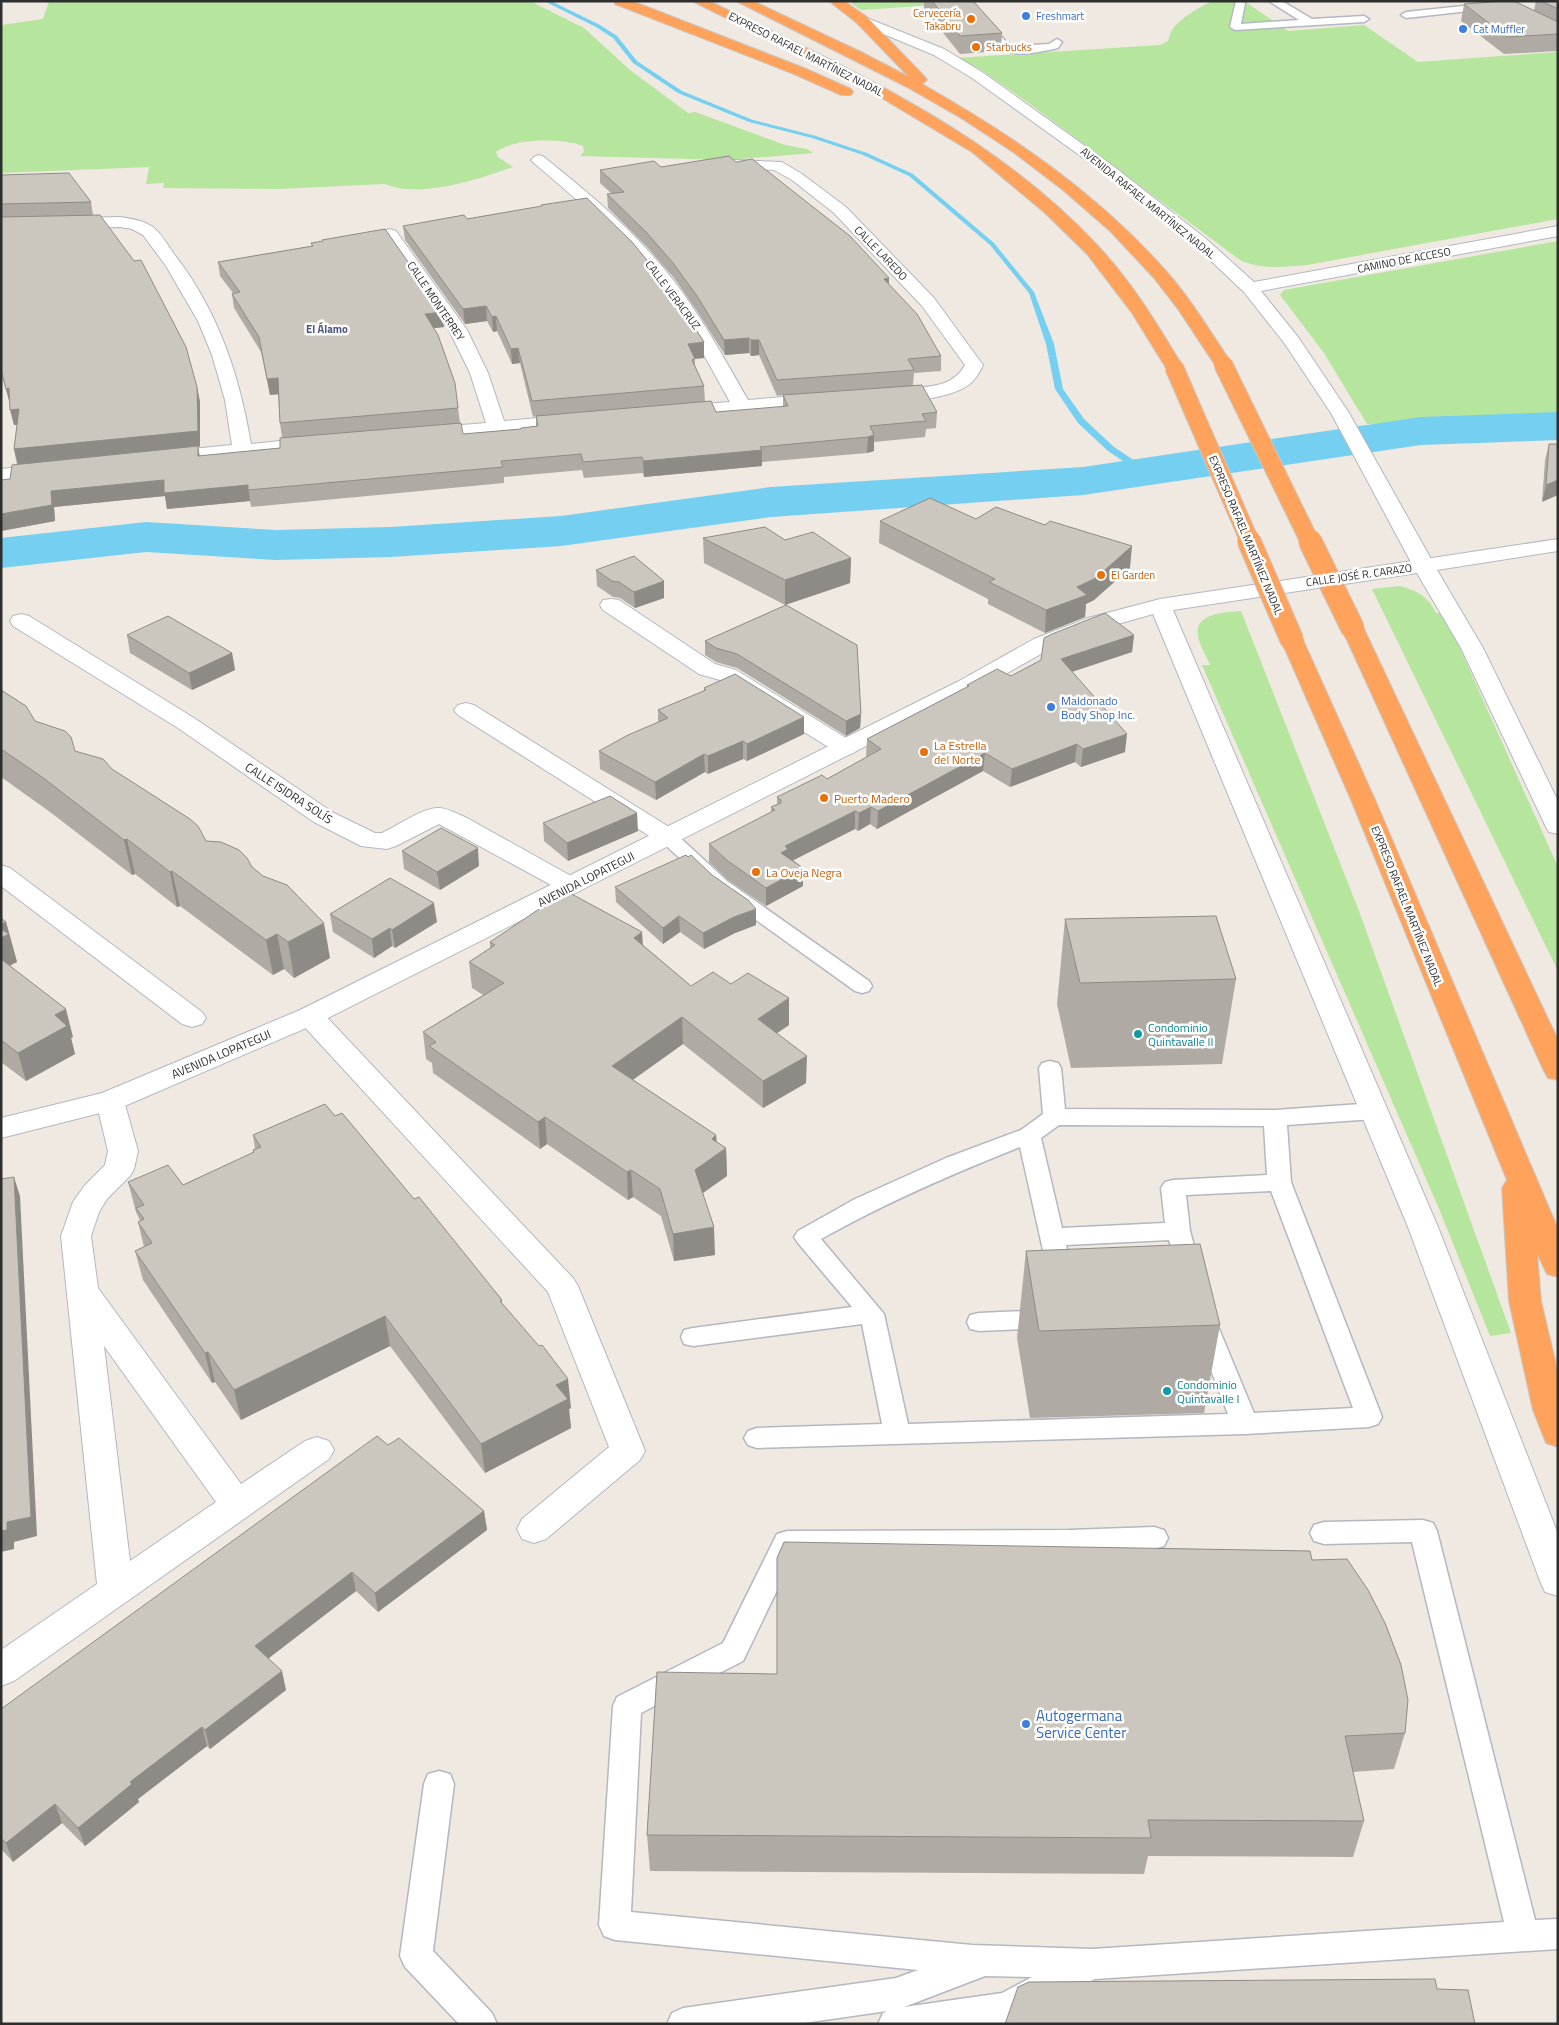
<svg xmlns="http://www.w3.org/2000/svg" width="1559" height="2025" font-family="'Titillium Web',sans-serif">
<rect width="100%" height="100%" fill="#efe9e1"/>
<path fill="#b6e59e" d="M49,1H530L584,28L630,70L688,113L695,112L785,145L807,149L813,153L728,160L580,156L584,152L583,146C561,138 515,138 496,152L498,157L513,167C479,179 420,199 385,184L277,189L163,188L164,183L146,184L149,167L1,173V25L43,19Z
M848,1H994L861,10Z
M1213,1H1244L1288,31L1364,25L1418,62L1558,52V219L1307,265C1283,267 1262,270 1240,260L1026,101L978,68L956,58L1160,45L1168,41C1169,38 1170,33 1172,30C1179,19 1201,6 1213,1Z
M1558,241V417L1367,424L1324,353L1280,295L1284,290Z
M1400,586C1416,590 1429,597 1436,613H1444L1558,867V971L1372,589Z
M1241,611L1359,911L1511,1333L1490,1336L1440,1211L1202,665H1210C1206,655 1199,645 1198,635C1194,613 1227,612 1241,611Z"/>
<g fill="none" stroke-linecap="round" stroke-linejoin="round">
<path fill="#75cff0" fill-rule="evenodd" d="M544,1H551L600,25L617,36L637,61L682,91L753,120L816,136L867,153L913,174L994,243L1034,292L1054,344L1063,389L1084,419L1114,447L1147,469V473H1141L1108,451L1078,423L1055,389L1046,344L1029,293L990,245L909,176L863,155L812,138L749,122L678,93L633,63L613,38L596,27Z"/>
<path fill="#75cff0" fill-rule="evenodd" d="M1558,412V440L1421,445L1083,495L771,517L561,546L391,557L276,560L146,552L1,568V538L146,522L276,530L391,527L561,516L771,487L1083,467L1421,417Z"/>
<g stroke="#b4b7c1" stroke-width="3">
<path id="lane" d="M1236,1L1245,3L1241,24L1299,20L1269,1H1282L1312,19L1364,16L1369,19L1364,22L1235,30L1230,27Z
M1492,3L1496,4V8L1406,18L1401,15L1406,12Z
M991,28L995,29L1006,42L1014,46L1049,44L1057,39L1062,42L1058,48L1054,49C1022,55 1006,60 986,31Z
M668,831L675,833L727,881L869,981L872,986L869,991L862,993L855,991L713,889L661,841L658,837L661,833Z
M1050,1061L1058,1063L1061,1068L1065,1109L1275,1110L1375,1103L1383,1106L1386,1111L1383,1116L1375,1119L1287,1125L1291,1182L1382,1417L1378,1424L1369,1427L1245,1434L757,1448L748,1445L744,1438L748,1431L757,1428L882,1424L862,1324L693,1346L684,1344L681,1337L684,1330L693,1328L852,1307L798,1243L794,1237L798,1231L855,1199L946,1158L1021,1130L1043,1114L1039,1068L1042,1063ZM1059,1125L1264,1126L1267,1175L1173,1180L1165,1182L1161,1188L1165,1223L1062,1228L1041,1138ZM1020,1147L1049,1277L1052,1283L1061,1286L1070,1283L1073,1277L1066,1245L1169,1240L1180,1277L1189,1280L1198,1277L1201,1271L1190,1231L1186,1195L1271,1191L1353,1408L1254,1413L1217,1324L1214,1317L1205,1315L1196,1317L1193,1324L1228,1414L908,1424L884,1314L821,1239C885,1203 952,1174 1020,1147Z
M1048,1310L1057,1312L1060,1319L1057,1326L1048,1328L979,1331L970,1329L967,1322L970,1315L979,1313Z
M1423,1520L1433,1523L1437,1531L1535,1920L1558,1919V1949L1095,1979L1005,2024H878L883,2013L887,2011L797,2024H667L672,2013L683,2008L896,1978L918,1970L615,1940L604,1936L599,1925L613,1706L617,1697L723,1643L777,1534L787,1531L1069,1530L1154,1527L1164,1530L1168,1538L1164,1546L1154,1549L1069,1552L795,1553L743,1661L641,1713L631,1912L972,1945L1092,1949L1504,1922L1412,1542L1324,1544L1314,1541L1310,1533L1314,1525L1324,1522ZM985,1976L1032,1977L1002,1993L904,2007Z
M439,1771L450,1774L454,1784L433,1951L492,2013L497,2024H459L405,1967L400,1956L424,1784L428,1774Z"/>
</g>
<g stroke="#b4b7c1" stroke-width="2">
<path id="street" d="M862,16L944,49L982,72L1117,169L1205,238L1254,282L1558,226V236L1261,291L1298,337L1349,413L1435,566L1431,570L1424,572L1417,570L1413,566L1331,413L1285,344L1244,292L1193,244L1107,175L972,78L934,55L857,23L855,20Z
M539,155L544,157C585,190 625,223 659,263C695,304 721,353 748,400L821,394L828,396L830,400L828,404L677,418L670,416L668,412L670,408L677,406L730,402C705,357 681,310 647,270C613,230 574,197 534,163L531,160L534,157Z
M734,160L782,162L802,174L846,207L934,298L980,361L983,365C979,373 975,381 967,386C949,398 903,404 882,399L880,395L882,391C910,384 949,395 965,365L922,306L834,213L792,180L774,170L729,168L726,165L729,162Z
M120,217C132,219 142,220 153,227C161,233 168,246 174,254C218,311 239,373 251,444L318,437L325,439L328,443L325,447L162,464L155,462L152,458L155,454L162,452L232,445L225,400L212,355L198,321L166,266L143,235L132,229L120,227L1,230V220Z
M390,229L396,231L467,330L488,373L504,421L572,415L579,417L581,421L579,425L426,440L419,438L416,434L419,430L426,428L486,423L470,373L449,330L382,234L384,231Z
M47,464L54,466L57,470L54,474L1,481V469Z
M611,599L619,600L715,664L736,670L854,743L858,748L854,753L846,755L838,753L720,680L699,674L603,610L600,605L603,600Z
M21,614L29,616L194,718L332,812L375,833H382C397,826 421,809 437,808C446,807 458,814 467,818L580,881L584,886L580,891L571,894L562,891L439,824L396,846L387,849L361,846L314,822L178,728L13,626L10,621L13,616Z
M466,703L474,705L677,832L680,837L677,842L668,844L659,842L458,715L454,710L458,705Z
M1,865L10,868L202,1012L206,1018L202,1024L192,1027L182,1024L1,886Z
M310,1007L320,1010L573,1278L578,1286L645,1451L640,1460L546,1539L534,1543L522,1539L517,1529L522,1519L609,1447L548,1292L300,1022L296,1016L300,1010Z
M110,1091L120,1094L124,1101L138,1151L134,1169L130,1176L107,1199L99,1212L91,1236L98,1288L241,1484L305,1441L317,1437L329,1441L334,1450L329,1459L14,1681L1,1686V1650L97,1584L61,1236L73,1202L85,1185L105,1165L108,1151L96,1101L100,1094ZM104,1346L216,1502L130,1561Z"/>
</g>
<g stroke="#b4b7c1" stroke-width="2">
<path id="secondary" d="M1481,1H1498L1558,30V39Z
M1558,539V551L1437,570L1483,648L1558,801V834L1549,832L1546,827L1461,648L1417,573L1173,610L1438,1227L1558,1534V1596L1545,1592L1540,1581L1408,1227L1153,614L1104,628L1050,649L975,691L320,1022L120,1108L1,1138V1118L102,1093L300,1010L959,681L1034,639L1088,618L1160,599Z"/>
</g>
<g stroke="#c9c9c9" stroke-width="2">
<path id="highway" d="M614,1H632L804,68L851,89L853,92L851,95H841L794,74L615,4Z
M692,1H709C848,68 991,131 1098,246C1132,282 1158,325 1183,367L1180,371L1174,372L1168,371L1132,313L1087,254L1044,212L972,152L855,82Z
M736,1H753L861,52L909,77L857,23L829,1H844L867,17L925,77L927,80L922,84C1012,135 1097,193 1166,271C1191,299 1211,333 1232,364L1229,368L1223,369L1217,368L1178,309L1154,278L1110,231L1063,190L1013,152L961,118L907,87Z
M1353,622L1361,624L1364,629L1558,1040V1080L1548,1078L1544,1071L1342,629L1345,624Z
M1292,633L1300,635L1303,640L1376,802L1558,1229V1277L1547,1274L1537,1253L1541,1301L1558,1373V1447L1546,1443L1533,1410L1509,1301L1502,1188L1507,1180L1352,802L1281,640L1284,635Z"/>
</g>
<use href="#lane" fill="#fff" fill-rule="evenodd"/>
<use href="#street" fill="#fff" fill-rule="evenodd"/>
<use href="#secondary" fill="#fff" fill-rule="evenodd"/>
<use href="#highway" fill="#ffa35c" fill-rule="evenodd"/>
<g stroke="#c9c9c9" stroke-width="20" stroke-linecap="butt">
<path id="highway-bridge-far1" d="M1223,364L1310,542
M1174,367L1250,542"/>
</g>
<g stroke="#c9c9c9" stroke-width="25" stroke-linecap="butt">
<path id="highway-bridge" d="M1249,541L1292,640
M1310,541L1353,629"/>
</g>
<use href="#highway-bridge-far1" stroke="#ffa35c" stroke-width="18"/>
<use href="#highway-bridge" stroke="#ffa35c" stroke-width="23"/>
</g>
<path fill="#afaba4" d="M924,1H973L1002,33L1001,51L960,54L924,9Z
M1536,1H1558V51L1504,54L1461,21L1464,4L1534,10Z
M661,167L889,278V284L941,356V371L914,373L913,385L937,412L936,428L926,429L925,437L874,442V451L867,453L762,462V466L644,477L643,473L584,478L582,470L504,477V483L251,507L250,501L167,509L165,496L54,507L55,521L1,531V480L10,479L17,465L14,449L17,425H14L10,404L1,372V175L91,202L93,215L197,387L200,402V446L198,447L199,456L280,448L282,438L280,423L278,394L270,395L261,352L234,308L232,294L233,293L220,276L218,262L312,246L311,243L322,242V240L444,327L434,328L458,408L460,423L463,434L521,429L536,426V416L533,417L520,363L512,364L497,331L493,332L487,321L465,324L405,240L403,226L467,219L542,207L541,205L704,358L695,359V366L704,386L705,401L716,412L783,407V395L777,396L759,355L751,356L749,353L725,355L697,311L674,278L647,247L608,208L607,194H612L600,183V170Z
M1549,444H1558L1542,502L1545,460Z
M976,519L1130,568L1094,600L1086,604L1085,617L1045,633L988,604V599L879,543L880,521Z
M703,538L785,540L851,558L850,583L785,605L704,563Z
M596,570L664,598L635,608L620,598L613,597L597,586Z
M786,605L861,714L860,728L846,736L737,668L716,662L705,655V641Z
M127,635L232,653L235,670L192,690L130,653Z
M1134,635L1132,652L1072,672L1125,752L1081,767L1075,762L1010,787L983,771L877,829L870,824L858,831L855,829L793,860L803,868V886L766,906L728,880L709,862V844L771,813V807L777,804V797L827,779L867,757L866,756L867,739L967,687V685L1011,676Z
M704,688L804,734L747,761L743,759L708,774L705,772L656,800L600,769L599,751L658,722V710L704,691Z
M1,690L35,721L75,751L112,769L206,841L252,867L330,958L294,978L284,969L273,975L180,906L177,907L135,874L132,875L50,812L1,777Z
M543,823L638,831L568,861L544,841Z
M402,851L479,866L440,890L404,869Z
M615,887L756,925L735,933L704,949L680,932L663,944L616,902Z
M330,914L437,922L395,948L392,946L374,958L333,932Z
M1,918L6,922L17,962L10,965L73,1037L71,1038L75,1054L26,1081L1,1062Z
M1065,919L1236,979L1222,1064L1071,1068L1057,1004Z
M642,932L643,945L691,986L789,1025L777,1033L806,1083L763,1108L683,1044L633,1080L716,1135L717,1142L726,1148L727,1176L702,1193L715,1255L674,1261L661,1216L633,1197L628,1200L547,1144L540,1149L433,1073L432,1063L426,1059L423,1032L483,995L472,988L469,962L490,948V942Z
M335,1116L414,1199L502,1300V1304L571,1408L569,1409L571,1428L485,1473L390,1346L241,1420L215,1382L212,1383L143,1280L135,1251L144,1247L138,1222L140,1221L138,1216L136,1212L128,1182L183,1185L253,1153V1150L255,1149L253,1135Z
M1026,1251L1220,1325L1204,1413L1030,1418L1017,1338Z
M388,1445L484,1511L487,1530L378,1612L356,1591L268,1658L286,1690L210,1749L207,1746L138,1799L139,1802L85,1846L62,1823L13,1862L1,1849V1709Z
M1312,1560L1405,1733L1394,1769L1353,1772L1364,1821L1353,1857L1148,1856L1144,1874L650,1871L647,1835Z"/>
<path fill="#8e8b86" d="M889,278L888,293L884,279Z
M486,306L487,321L465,324L463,309Z
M443,312L444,327L427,329L425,314Z
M496,316L497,331L493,332L492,317Z
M749,338V353L725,355L724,340Z
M751,340H759V355L751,356Z
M704,342V358L689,359L688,344Z
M518,348L520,363L512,364L511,349Z
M278,378L280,394L270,395L267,379Z
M197,387L200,402V446L198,447L201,462L18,465L14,449Z
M9,388L10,404L6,389Z
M19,409L22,424L14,425L10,410Z
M874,435V451L867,453L868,437Z
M762,450V466L644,477L643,461Z
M164,480L248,485L250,501L167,509L165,496L54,507L55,521L1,531V514L51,491Z
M1558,480V495L1542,502L1546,485Z
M1132,546L1130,568L1094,600L1086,604L1085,617L1045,633L1046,610Z
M851,558L850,583L785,605V580Z
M664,581V598L635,608L634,592Z
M1134,635L1132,652L1059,676L1061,659Z
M232,653L235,670L192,690L189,673Z
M861,714L860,728L846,736V721Z
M804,717V734L747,761V744Z
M1127,734L1125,752L1081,767L1083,749Z
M743,741V759L708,774V756Z
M1077,744L1075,762L1010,787L1012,769Z
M985,753L983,771L877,829L878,811Z
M704,754L705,772L656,800L655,782Z
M871,807L870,824L858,831L859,813Z
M855,811V829L788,863L781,853L785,846Z
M637,813L638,831L568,861L567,843Z
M127,839L135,874L132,875L124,840Z
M478,848L479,866L440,890L437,872Z
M803,868V886L766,906V888Z
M172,871L180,906L177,907L170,872Z
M434,903L437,922L395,948L392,930Z
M756,909V925L735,933L704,949L703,933L734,917Z
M679,916L680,932L663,944V928Z
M6,922L17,962L1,970V924Z
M324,923L330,958L294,978L288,942Z
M390,928L392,946L374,958L372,939Z
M642,932L643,958L634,938Z
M277,934L284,969L273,975L266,940Z
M789,998V1025L758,1046V1019Z
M66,1009L73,1037L71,1038L75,1054L26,1081L18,1053L55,1015Z
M682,1017L683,1044L614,1093L612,1066Z
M807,1056L806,1083L763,1108V1081Z
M545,1117L547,1144L540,1149L538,1122Z
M716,1135L717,1155L726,1148L727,1176L696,1198L695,1170L712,1139Z
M631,1170L633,1197L628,1200L627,1172Z
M14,1177L20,1196L37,1536L14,1542V1549L1,1552V1531Z
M714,1227L715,1255L674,1261L673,1234Z
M385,1316L390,1346L241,1420L234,1390Z
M208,1352L215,1382L212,1383L205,1353Z
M568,1379L571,1408L569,1409L571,1428L485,1473L481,1444L556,1385Z
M484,1511L487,1530L378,1612L375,1593Z
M352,1572L356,1591L260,1665L255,1646Z
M282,1671L286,1690L210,1749L205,1730Z
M202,1727L207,1746L138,1799L139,1802L85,1846L78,1828L130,1782Z
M55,1804L62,1823L13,1862L6,1843Z"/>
<path fill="#cbc7bf" stroke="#8e8b86" d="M932,1H973L1002,33L960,36Z
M1504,1H1514L1558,22V34L1507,37L1464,4Z
M1541,1H1558V9Z
M729,156L736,162L752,159L850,236L889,278L884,279L917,314L941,356L908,359L914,370L777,380L759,340H751L749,338L724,340L697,296L673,263L647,233L607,194L624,192L600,170L654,161L661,167Z
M69,173L91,202L1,204V175Z
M587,198L632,242L669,287L704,342L688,344L695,359L692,360L704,386L532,401L518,348L511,349L496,316L492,317L486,306L463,309L403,226L464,215L467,219L542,206L541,205Z
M100,215L134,261L141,260L186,347L197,387L198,431L14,449L19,409L10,410L9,388L6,389L1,370V217Z
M385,229L443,312L425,314L438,335L455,383L458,408L280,423L278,378L267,379L259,337L232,294L240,292L218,262L313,246L311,243L323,241L322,240Z
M922,385L937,412L922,414L926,421L870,426L874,435L868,437L760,447L762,450L643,461L642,457L583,462L581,454L501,461L503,467L248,490V485L164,493V480L51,491L52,505L1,514V480L10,479L12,465L198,446V456L280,448V438L461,423L463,434L521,429V428L538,426L536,416L711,401L716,412L788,406L783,395Z
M1549,444H1558V480L1546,485Z
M930,498L976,519L996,507L1045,525L1050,521L1132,546L1096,578L1077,587L1087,595L1046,610L989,582L995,579L880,521Z
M765,527L785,540L813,532L851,558L785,580L703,538Z
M634,556L664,581L634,592L619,582L612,581L596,570Z
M786,605L857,645L861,714L846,721L737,654L716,648L705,641Z
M1105,613L1134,635L1061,659L1127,734L1083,749L1077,744L1012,769L985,753L878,811L871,807L859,813L855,811L785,846L788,849L781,853L803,868L766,888L728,861L709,844L775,810L771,807L781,803V800L777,797L822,775L827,779L881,749L867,739L969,686L967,685L997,669L1011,676L1041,660L1044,638L1052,634Z
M168,616L232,653L189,673L127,635Z
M735,674L804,717L747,744L743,741L708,756L704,754L655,782L599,751L628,735L668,718L658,710L706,690L704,688Z
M1,690L26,706L35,721L65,731L71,737L75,751L103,759L112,769L190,819L198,826L206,841L221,842L239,850L247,858L252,867L263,876L287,885L324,923L288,942L277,934L266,940L172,871L170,872L127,839L124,840L42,777L1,749Z
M610,796L637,813L567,843L543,823Z
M441,828L478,848L437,872L402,851Z
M686,855L688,857L691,855L712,875L748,900L756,909L734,917L703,933L679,916L663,928L615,887Z
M390,878L434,903L392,930L390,928L372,939L330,914Z
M566,891L642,932L634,938L691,986L713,972L731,984L748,973L789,998L758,1019L807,1056L763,1081L682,1017L612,1066L716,1135L712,1139L726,1148L695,1170L714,1227L673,1234L660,1189L631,1170L627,1172L545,1117L538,1122L429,1046L436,1042L423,1032L504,983L469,962L495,945L490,942Z
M1216,916L1236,979L1080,983L1065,919Z
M1,918L6,922L1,924Z
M1,929L9,934L1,938Z
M1,959L66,1009L55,1015L67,1026L18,1053L1,1040Z
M325,1104L335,1116L342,1113L414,1199L419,1197L502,1300L500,1301L539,1346L542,1345L568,1379L556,1385L568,1399L481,1444L385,1316L234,1390L208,1352L205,1353L135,1251L152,1243L138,1222L144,1219L136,1208L144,1205L128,1182L168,1165L183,1185L254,1152L253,1150L261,1147L253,1135Z
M14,1177L31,1517L7,1522V1530L1,1531V1179Z
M1200,1244L1220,1325L1039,1331L1026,1251Z
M377,1436L388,1445L399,1438L484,1511L375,1593L352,1572L255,1646L282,1671L205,1730L202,1727L130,1782L132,1784L78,1828L55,1804L6,1843L1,1838V1709Z
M784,1542L1310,1551L1312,1560L1347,1559L1368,1590L1385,1623L1401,1665L1408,1700L1405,1733L1345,1736L1364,1821L1148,1820L1151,1838L647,1835L657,1672L777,1674V1558Z
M1435,1979L1437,1989L1468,1990L1475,2024H1005L1018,1987L1029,1982Z"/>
<g fill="#3f7fe0" stroke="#fff" stroke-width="2">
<circle cx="1026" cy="16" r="5"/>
<circle cx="1463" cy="29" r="5"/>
<circle cx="1051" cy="707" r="5"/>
<circle cx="1026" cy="1724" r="5"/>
</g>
<g fill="#e8710a" stroke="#fff" stroke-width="2">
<circle cx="971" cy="19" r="5"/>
<circle cx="976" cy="47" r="5"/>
<circle cx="1101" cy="575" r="5"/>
<circle cx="924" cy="752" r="5"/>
<circle cx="824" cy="798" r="5"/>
<circle cx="756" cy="872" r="5"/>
</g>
<g fill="#0f9aa8" stroke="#fff" stroke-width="2">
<circle cx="1138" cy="1034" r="5"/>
<circle cx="1167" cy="1391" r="5"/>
</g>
<g text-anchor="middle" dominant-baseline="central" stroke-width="5" stroke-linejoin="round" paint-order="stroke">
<g font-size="11" fill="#c56008" stroke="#fff" text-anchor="start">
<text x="961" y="13" text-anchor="end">Cervecería<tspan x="961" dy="13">Takabru</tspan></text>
<text x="986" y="47">Starbucks</text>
<text x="1111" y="575">El Garden</text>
</g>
<g font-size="11" fill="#366cbe" stroke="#fff" text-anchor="start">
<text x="1036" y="16">Freshmart</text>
<text x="1473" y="29">Cat Muffler</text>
</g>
<g font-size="11" fill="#2e2e2e" stroke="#fff">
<text transform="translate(806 54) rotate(27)">EXPRESO RAFAEL MARTÍNEZ NADAL</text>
<text transform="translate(1148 203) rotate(39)">AVENIDA RAFAEL MARTÍNEZ NADAL</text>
<text transform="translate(881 253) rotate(46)">CALLE LAREDO</text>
<text transform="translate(1404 260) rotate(-11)">CAMINO DE ACCESO</text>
<text transform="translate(673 295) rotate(53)">CALLE VERACRUZ</text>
<text transform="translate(436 301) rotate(56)">CALLE MONTERREY</text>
<text transform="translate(1246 535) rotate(67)">EXPRESO RAFAEL MARTÍNEZ NADAL</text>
<text transform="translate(1359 575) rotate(-8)">CALLE JOSÉ R. CARAZO</text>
<text transform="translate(1407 906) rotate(68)">EXPRESO RAFAEL MARTÍNEZ NADAL</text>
</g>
<g font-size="11" font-weight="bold" fill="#4d5680" stroke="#fff">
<text x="327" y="329">El Álamo</text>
</g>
<g font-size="12" fill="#366cbe" stroke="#fff" text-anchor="start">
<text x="1061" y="700">Maldonado<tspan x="1061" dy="14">Body Shop Inc.</tspan></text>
</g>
<g font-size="12" fill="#c56008" stroke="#fff" text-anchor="start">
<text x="934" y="745">La Estrella<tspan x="934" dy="14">del Norte</tspan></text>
<text x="834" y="798">Puerto Madero</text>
<text x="766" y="872">La Oveja Negra</text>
</g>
<g font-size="12" fill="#2e2e2e" stroke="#fff">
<text transform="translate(289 793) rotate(33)">CALLE ISIDRA SOLÍS</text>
<text transform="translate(586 879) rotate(-27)">AVENIDA LOPATEGUI</text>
<text transform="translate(221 1054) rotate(-23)">AVENIDA LOPATEGUI</text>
</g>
<g font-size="12" fill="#0d838f" stroke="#fff" text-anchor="start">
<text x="1148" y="1027">Condominio<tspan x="1148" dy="14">Quintavalle II</tspan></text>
<text x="1177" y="1384">Condominio<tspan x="1177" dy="14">Quintavalle I</tspan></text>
</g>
<g font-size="15" fill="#366cbe" stroke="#fff" text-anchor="start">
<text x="1036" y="1715">Autogermana<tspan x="1036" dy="17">Service Center</tspan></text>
</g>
</g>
<rect width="1559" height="2025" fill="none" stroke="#2e2e2e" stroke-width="5"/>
</svg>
